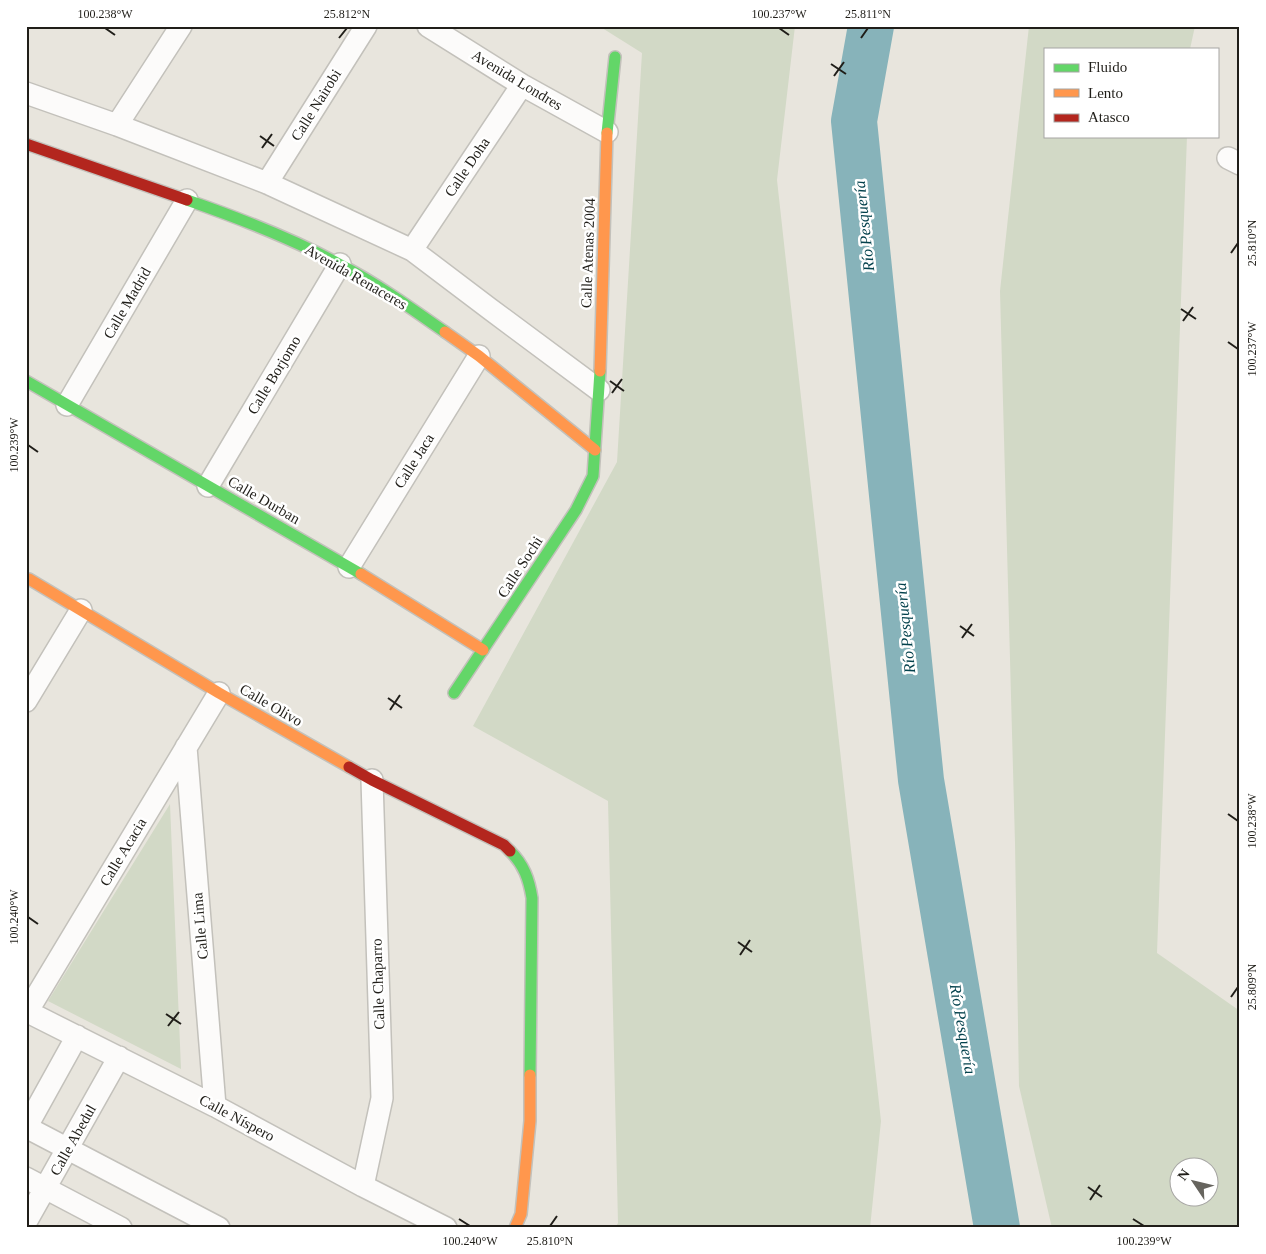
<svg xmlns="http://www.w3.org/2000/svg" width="1266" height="1254" font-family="Georgia,serif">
<rect width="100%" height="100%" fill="#e8e5dd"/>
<path fill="#d2d9c6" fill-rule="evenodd" d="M599,26H795L777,180L881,1121L870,1228H615L618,1223L608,801L473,726L617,462L642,53Z
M1029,26H1195L1190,49H1045V136H1187L1157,953L1240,1011V1228H1052L1019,1086L1015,843L1000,291ZM1178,1166H1208V1196H1178Z
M170,804L181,1069L48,1001Z"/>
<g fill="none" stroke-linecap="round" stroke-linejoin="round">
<path stroke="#87b3ba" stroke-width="46" d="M871,26L854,121L921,780L997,1228"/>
<g stroke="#c3c1bb" stroke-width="24">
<path id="street" d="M428,26L522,85L607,132
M26,93L117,125L267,183L412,250L490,309L599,390
M117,125L181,26
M1228,158L1240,164
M267,183L366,26
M412,250L522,85
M67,405L187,200
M208,486L340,264
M349,567L479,356
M26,701L81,610
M186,747L215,1106
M26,1011L215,1106L363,1186L446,1228
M27,1012L219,693
M26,1127L219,1228
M26,1128L77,1036
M26,1178L121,1228
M363,1186L382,1098L372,780
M26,1222L119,1057"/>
</g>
<g stroke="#c3c1bb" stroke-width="14">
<path id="fast" d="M607,133L615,57
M187,200C239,218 291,238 339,264C376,283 411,308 445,332
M26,381L361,574
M454,693L576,510L593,476L600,371
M510,851C524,865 529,879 532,898L530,1075"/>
</g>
<g stroke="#c3c1bb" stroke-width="14">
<path id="slow" d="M445,332L479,356L595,450
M600,371L607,133
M361,574L483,650
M29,579L219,693L349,767
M515,1228L521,1214L530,1121V1075"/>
</g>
<g stroke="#c3c1bb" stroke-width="14">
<path id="jam" d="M26,144L187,200
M349,767L372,780L504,845L510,851"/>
</g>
<use href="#street" stroke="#fcfbfa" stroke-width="21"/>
<use href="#fast" stroke="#63d668" stroke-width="11"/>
<use href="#slow" stroke="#ff974d" stroke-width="11"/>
<use href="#jam" stroke="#b3261e" stroke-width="11"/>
</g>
<path fill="none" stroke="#201e19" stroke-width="2" d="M105,28L115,35M779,28L789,35M339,38L347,28M861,38L868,28M831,64L846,74M834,76L844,62M260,136L274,146M262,148L272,134M1231,253L1238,243M1181,309L1196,319M1183,321L1193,307M1228,342L1238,349M610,381L624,391M612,393L622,379M28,445L38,452M960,626L974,636M962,638L972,624M388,698L402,708M390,710L400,695M1228,814L1238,821M28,917L38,924M738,942L752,952M740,955L750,940M1231,997L1238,987M166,1014L181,1024M168,1026L179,1012M1088,1187L1102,1197M1090,1200L1100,1185M459,1219L470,1226M1133,1219L1144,1226M550,1226L557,1216"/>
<g text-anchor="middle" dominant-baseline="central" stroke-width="5" stroke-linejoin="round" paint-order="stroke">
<g font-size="15" fill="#201e19" stroke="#fff">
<text transform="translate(517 80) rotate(31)">Avenida Londres</text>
<text transform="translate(316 105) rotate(-58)">Calle Nairobi</text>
<text transform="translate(467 167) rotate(-56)">Calle Doha</text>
<text transform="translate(588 253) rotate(-88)">Calle Atenas 2004</text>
<text transform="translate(356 277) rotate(30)">Avenida Renaceres</text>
<text transform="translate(127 303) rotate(-60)">Calle Madrid</text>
<text transform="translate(274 375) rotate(-59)">Calle Borjomo</text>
<text transform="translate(414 461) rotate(-58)">Calle Jaca</text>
<text transform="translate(264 500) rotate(30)">Calle Durban</text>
<text transform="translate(520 567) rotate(-57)">Calle Sochi</text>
<text transform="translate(271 705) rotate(30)">Calle Olivo</text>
<text transform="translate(123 852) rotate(-59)">Calle Acacia</text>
<text transform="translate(200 926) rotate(-95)">Calle Lima</text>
<text transform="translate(378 984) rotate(-92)">Calle Chaparro</text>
<text transform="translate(237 1118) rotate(28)">Calle Níspero</text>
<text transform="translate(73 1140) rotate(-61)">Calle Abedul</text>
</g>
<g font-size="16" font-style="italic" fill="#03414c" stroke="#fff">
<text transform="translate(864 226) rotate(-96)">Río Pesquería</text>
<text transform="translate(905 628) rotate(-96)">Río Pesquería</text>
<text transform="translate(963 1029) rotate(80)">Río Pesquería</text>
</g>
</g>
<rect width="1266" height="1254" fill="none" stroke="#ffffff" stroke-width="55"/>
<rect x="1044" y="48" width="175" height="90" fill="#ffffff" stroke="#a6a5a3"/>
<rect x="1054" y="64" width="25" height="8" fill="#63d668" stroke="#a6a5a3"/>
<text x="1088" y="72" font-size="15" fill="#201e19">Fluido</text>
<rect x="1054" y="89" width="25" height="8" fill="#ff974d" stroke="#a6a5a3"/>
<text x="1088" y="98" font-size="15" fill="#201e19">Lento</text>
<rect x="1054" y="114" width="25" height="8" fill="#b3261e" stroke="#a6a5a3"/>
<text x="1088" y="122" font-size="15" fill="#201e19">Atasco</text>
<g transform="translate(1194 1182) rotate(305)"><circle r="24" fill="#ffffff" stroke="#a6a5a3"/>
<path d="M0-4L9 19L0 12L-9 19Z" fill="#66645e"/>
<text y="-8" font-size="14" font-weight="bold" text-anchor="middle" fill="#201e19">N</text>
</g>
<rect x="28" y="28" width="1210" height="1198" fill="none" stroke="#201e19" stroke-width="2"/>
<g font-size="12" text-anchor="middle" fill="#201e19">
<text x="105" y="18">100.238°W</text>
<text x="347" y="18">25.812°N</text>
<text x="779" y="18">100.237°W</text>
<text x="868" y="18">25.811°N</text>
<text transform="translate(1252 243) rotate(-90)" y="4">25.810°N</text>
<text transform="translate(1252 349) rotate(-90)" y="4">100.237°W</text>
<text transform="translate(14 445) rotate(-90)" y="4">100.239°W</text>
<text transform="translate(1252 821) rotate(-90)" y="4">100.238°W</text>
<text transform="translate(14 917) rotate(-90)" y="4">100.240°W</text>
<text transform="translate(1252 987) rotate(-90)" y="4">25.809°N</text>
<text x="470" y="1245">100.240°W</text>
<text x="550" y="1245">25.810°N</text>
<text x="1144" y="1245">100.239°W</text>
</g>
</svg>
